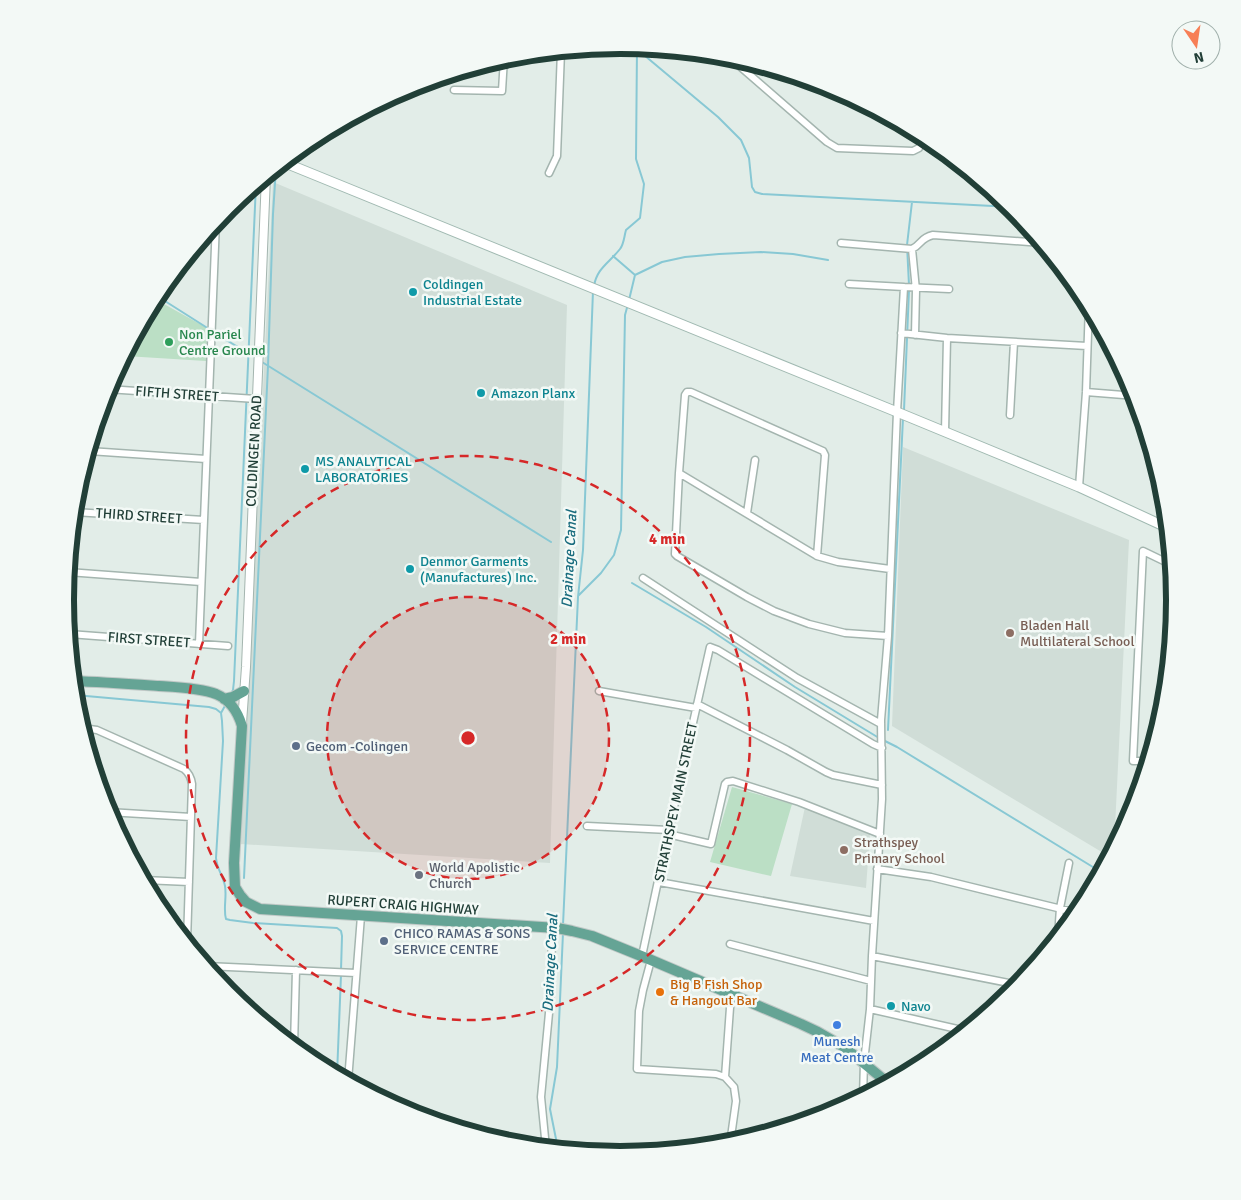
<svg xmlns="http://www.w3.org/2000/svg" width="1241" height="1200" font-family="Signika,sans-serif">
<rect width="100%" height="100%" fill="#e2ede8"/>
<path fill="#d0ddd7" d="M273,182L567,305L550,863L241,844Z
M903,447L1129,540L1114,848L1110,857L892,726Z
M805,807L870,833L866,888L790,876Z"/>
<path fill="#bbdfc5" d="M155,299L207,328L206,361L125,356Z
M732,787L792,804L771,876L710,862Z"/>
<g fill="none" stroke-linecap="round" stroke-linejoin="round">
<path stroke="#88c8d4" stroke-width="2" d="M638,50L718,117L741,140L749,158L752,187L755,192L762,194L1012,207
M613,256L635,275L662,262L685,257L719,254L761,252L793,254L828,260
M909,285L907,245L912,202
M594,286C597,268 609,263 620,249C624,244 624,237 626,230L640,218L644,184L636,159L637,47
M157,296L209,329
M629,300L635,275
M213,332L256,358
M262,362L551,542
M904,410L909,290
M632,583L706,627L795,687L879,738
M579,595L601,573L614,555L621,530L625,315L628,304
M231,694L233,690L234,681L256,184
M75,695L209,707L216,709L221,713L222,721L223,741L216,858C217,869 223,876 225,886C227,897 223,909 226,919L230,920L253,923L337,928L341,931L342,936L341,970
M221,713L226,704
M888,730L903,418
M883,740L897,747L1101,872
M244,878L268,366L273,214L276,168
M563,925L578,597L583,550L593,291
M337,1075L341,975
M558,1149L550,1109L557,1067L563,933"/>
<g stroke="#a4b5af" stroke-width="9">
<path id="minor" d="M728,56L827,142L837,148L913,151L919,148L922,140V135
M454,90L502,91L504,58
M549,173L557,156L561,51
M979,180L980,187L983,190H992
M841,243L912,249C922,244 920,238 933,235L1042,243
M912,249L916,290L915,335
M849,284L904,287L897,412L888,636L881,720L882,799L872,956L870,1009L864,1062L863,1097
M904,287L949,289
M901,333L947,338L1087,346
M107,389L257,399
M1086,392L1136,396
M1010,415L1014,342
M945,432L947,338
M89,451L206,459
M679,473L817,556L838,562L890,569
M1079,487L1086,392L1089,304
M74,512L204,520
M747,513L755,460
M817,556L825,455L823,451L691,392H687L685,395L679,473L675,554L677,556L747,597L774,611L809,624L845,633L888,636
M68,572L201,582
M643,578L797,678L881,724
M69,634L228,646
M199,644L216,222
M599,691L696,708
M697,704L787,750L826,772L833,775L882,785
M82,728L97,730L184,769C189,773 191,777 192,784L187,942
M1149,761H1133L1143,551L1172,565
M108,812L191,817
M587,826L669,830
M668,834L711,844L725,784L727,782L733,781L799,802L880,834
M877,869L931,877L1078,913
M144,880L189,882
M659,882L874,921
M1058,937L1060,908L1069,863
M730,944L871,981
M642,956L668,834L710,647L718,650L873,744L882,748
M872,956L1019,985
M651,960L643,990L639,1011L637,1069L716,1074L725,1077
M206,966L356,973
M870,1009L966,1031
M294,1047L296,970
M348,1081L361,916
M730,1144L736,1101L734,1087L725,1077L731,994
M546,1148L541,1097L551,992L552,928"/>
</g>
<g stroke="#a4b5af" stroke-width="10">
<path id="tertiary" d="M242,723L246,667L266,176"/>
</g>
<g stroke="#a0b9b1" stroke-width="11">
<path id="secondary" d="M283,162L897,412L1079,487L1168,528"/>
</g>
<g stroke="#c1c9c7" stroke-width="12">
<path id="primary" d="M73,681C102,682 130,684 159,686C175,687 201,688 216,694C230,700 238,712 242,726L234,863L235,887L240,895L246,902L260,909L557,928L572,931L592,936L651,960L801,1024L818,1032L844,1047L888,1083
M224,699L233,697L244,691"/>
</g>
<use href="#minor" stroke="#fff" stroke-width="6"/>
<use href="#tertiary" stroke="#fff" stroke-width="8"/>
<use href="#secondary" stroke="#fff" stroke-width="9"/>
<use href="#primary" stroke="#65a495" stroke-width="10"/>
</g>
<circle cx="468" cy="738" r="141" fill="#d62828" fill-opacity=".12"/>
<g fill="none" stroke="#d62828" stroke-width="2.5" stroke-dasharray="9 6">
<circle cx="468" cy="738" r="141"/>
<circle cx="468" cy="738" r="282"/>
</g>
<g fill="#0f9aa8" stroke="#f3f9f6" stroke-width="2">
<circle cx="413" cy="292" r="5"/>
<circle cx="481" cy="393" r="5"/>
<circle cx="305" cy="469" r="5"/>
<circle cx="410" cy="569" r="5"/>
<circle cx="891" cy="1006" r="5"/>
</g>
<circle fill="#2e9e5b" stroke="#f3f9f6" stroke-width="2" cx="169" cy="342" r="5"/>
<g fill="#8d6e63" stroke="#f3f9f6" stroke-width="2">
<circle cx="1010" cy="633" r="5"/>
<circle cx="844" cy="850" r="5"/>
</g>
<g fill="#5c6f8a" stroke="#f3f9f6" stroke-width="2">
<circle cx="296" cy="746" r="5"/>
<circle cx="384" cy="941" r="5"/>
</g>
<circle fill="#6b7280" stroke="#f3f9f6" stroke-width="2" cx="419" cy="875" r="5"/>
<circle fill="#e8710a" stroke="#f3f9f6" stroke-width="2" cx="660" cy="992" r="5"/>
<circle fill="#3f7fe0" stroke="#f3f9f6" stroke-width="2" cx="837" cy="1025" r="5"/>
<g text-anchor="middle" dominant-baseline="central" stroke-width="5" stroke-linejoin="round" paint-order="stroke">
<g font-size="14" fill="#0d838f" stroke="#f3f9f6" text-anchor="start">
<text x="423" y="284">Coldingen<tspan x="423" dy="16">Industrial Estate</tspan></text>
<text x="491" y="393">Amazon Planx</text>
<text x="315" y="461">MS ANALYTICAL<tspan x="315" dy="16">LABORATORIES</tspan></text>
<text x="420" y="561">Denmor Garments<tspan x="420" dy="16">(Manufactures) Inc.</tspan></text>
<text x="901" y="1006">Navo</text>
</g>
<g font-size="14" fill="#27864d" stroke="#f3f9f6" text-anchor="start">
<text x="179" y="334">Non Pariel<tspan x="179" dy="16">Centre Ground</tspan></text>
</g>
<g font-size="14" fill="#213f37" stroke="#f3f9f6">
<text transform="translate(177 394) rotate(4)">FIFTH STREET</text>
<text transform="translate(254 451) rotate(-87)">COLDINGEN ROAD</text>
<text transform="translate(139 516) rotate(4)">THIRD STREET</text>
<text transform="translate(149 640) rotate(4)">FIRST STREET</text>
<text transform="translate(676 802) rotate(-78)">STRATHSPEY MAIN STREET</text>
<text transform="translate(403 905) rotate(4)">RUPERT CRAIG HIGHWAY</text>
</g>
<g font-size="14" fill="#785e54" stroke="#f3f9f6" text-anchor="start">
<text x="1020" y="625">Bladen Hall<tspan x="1020" dy="16">Multilateral School</tspan></text>
<text x="854" y="842">Strathspey<tspan x="854" dy="16">Primary School</tspan></text>
</g>
<g font-size="14" fill="#4e5e75" stroke="#f3f9f6" text-anchor="start">
<text x="306" y="746">Gecom -Colingen</text>
<text x="394" y="933">CHICO RAMAS &amp; SONS<tspan x="394" dy="16">SERVICE CENTRE</tspan></text>
</g>
<g font-size="14" fill="#5b616d" stroke="#f3f9f6" text-anchor="start">
<text x="429" y="867">World Apolistic<tspan x="429" dy="16">Church</tspan></text>
</g>
<g font-size="14" fill="#c56008" stroke="#f3f9f6" text-anchor="start">
<text x="670" y="984">Big B Fish Shop<tspan x="670" dy="16">&amp; Hangout Bar</tspan></text>
</g>
<g font-size="14" fill="#366cbe" stroke="#f3f9f6">
<text x="837" y="1041">Munesh<tspan x="837" dy="16">Meat Centre</tspan></text>
</g>
<g font-size="15" font-style="italic" fill="#196c7e" stroke="#f3f9f6">
<text transform="translate(569 559) rotate(-87)">Drainage Canal</text>
<text transform="translate(550 963) rotate(-87)">Drainage Canal</text>
</g>
</g>
<path d="M0 0H1241V1200H0ZM74 600a546 546 0 1 1 1092 0a546 546 0 1 1-1092 0Z" fill="#f3f9f6" fill-rule="evenodd"/>
<path fill="none" stroke="#213f37" stroke-width="6" d="M74 600a546 546 0 1 1 1092 0a546 546 0 1 1-1092 0Z"/>
<circle cx="468" cy="738" r="8" fill="#d62828" stroke="#f3f9f6" stroke-width="2.5"/>
<g font-size="15" text-anchor="middle" font-weight="bold" fill="#d62828" stroke="#f3f9f6" stroke-width="5" stroke-linejoin="round" paint-order="stroke">
<text x="667" y="544">4 min</text>
<text x="568" y="644">2 min</text>
</g>
<g transform="translate(1196 45) rotate(167)"><circle r="24" fill="#f3f9f6" stroke="#9fafaa"/>
<path d="M0-4L9 19L0 12L-9 19Z" fill="#f77f56"/>
<text y="-8" font-size="14" font-weight="bold" text-anchor="middle" fill="#213f37">N</text>
</g>
</svg>
